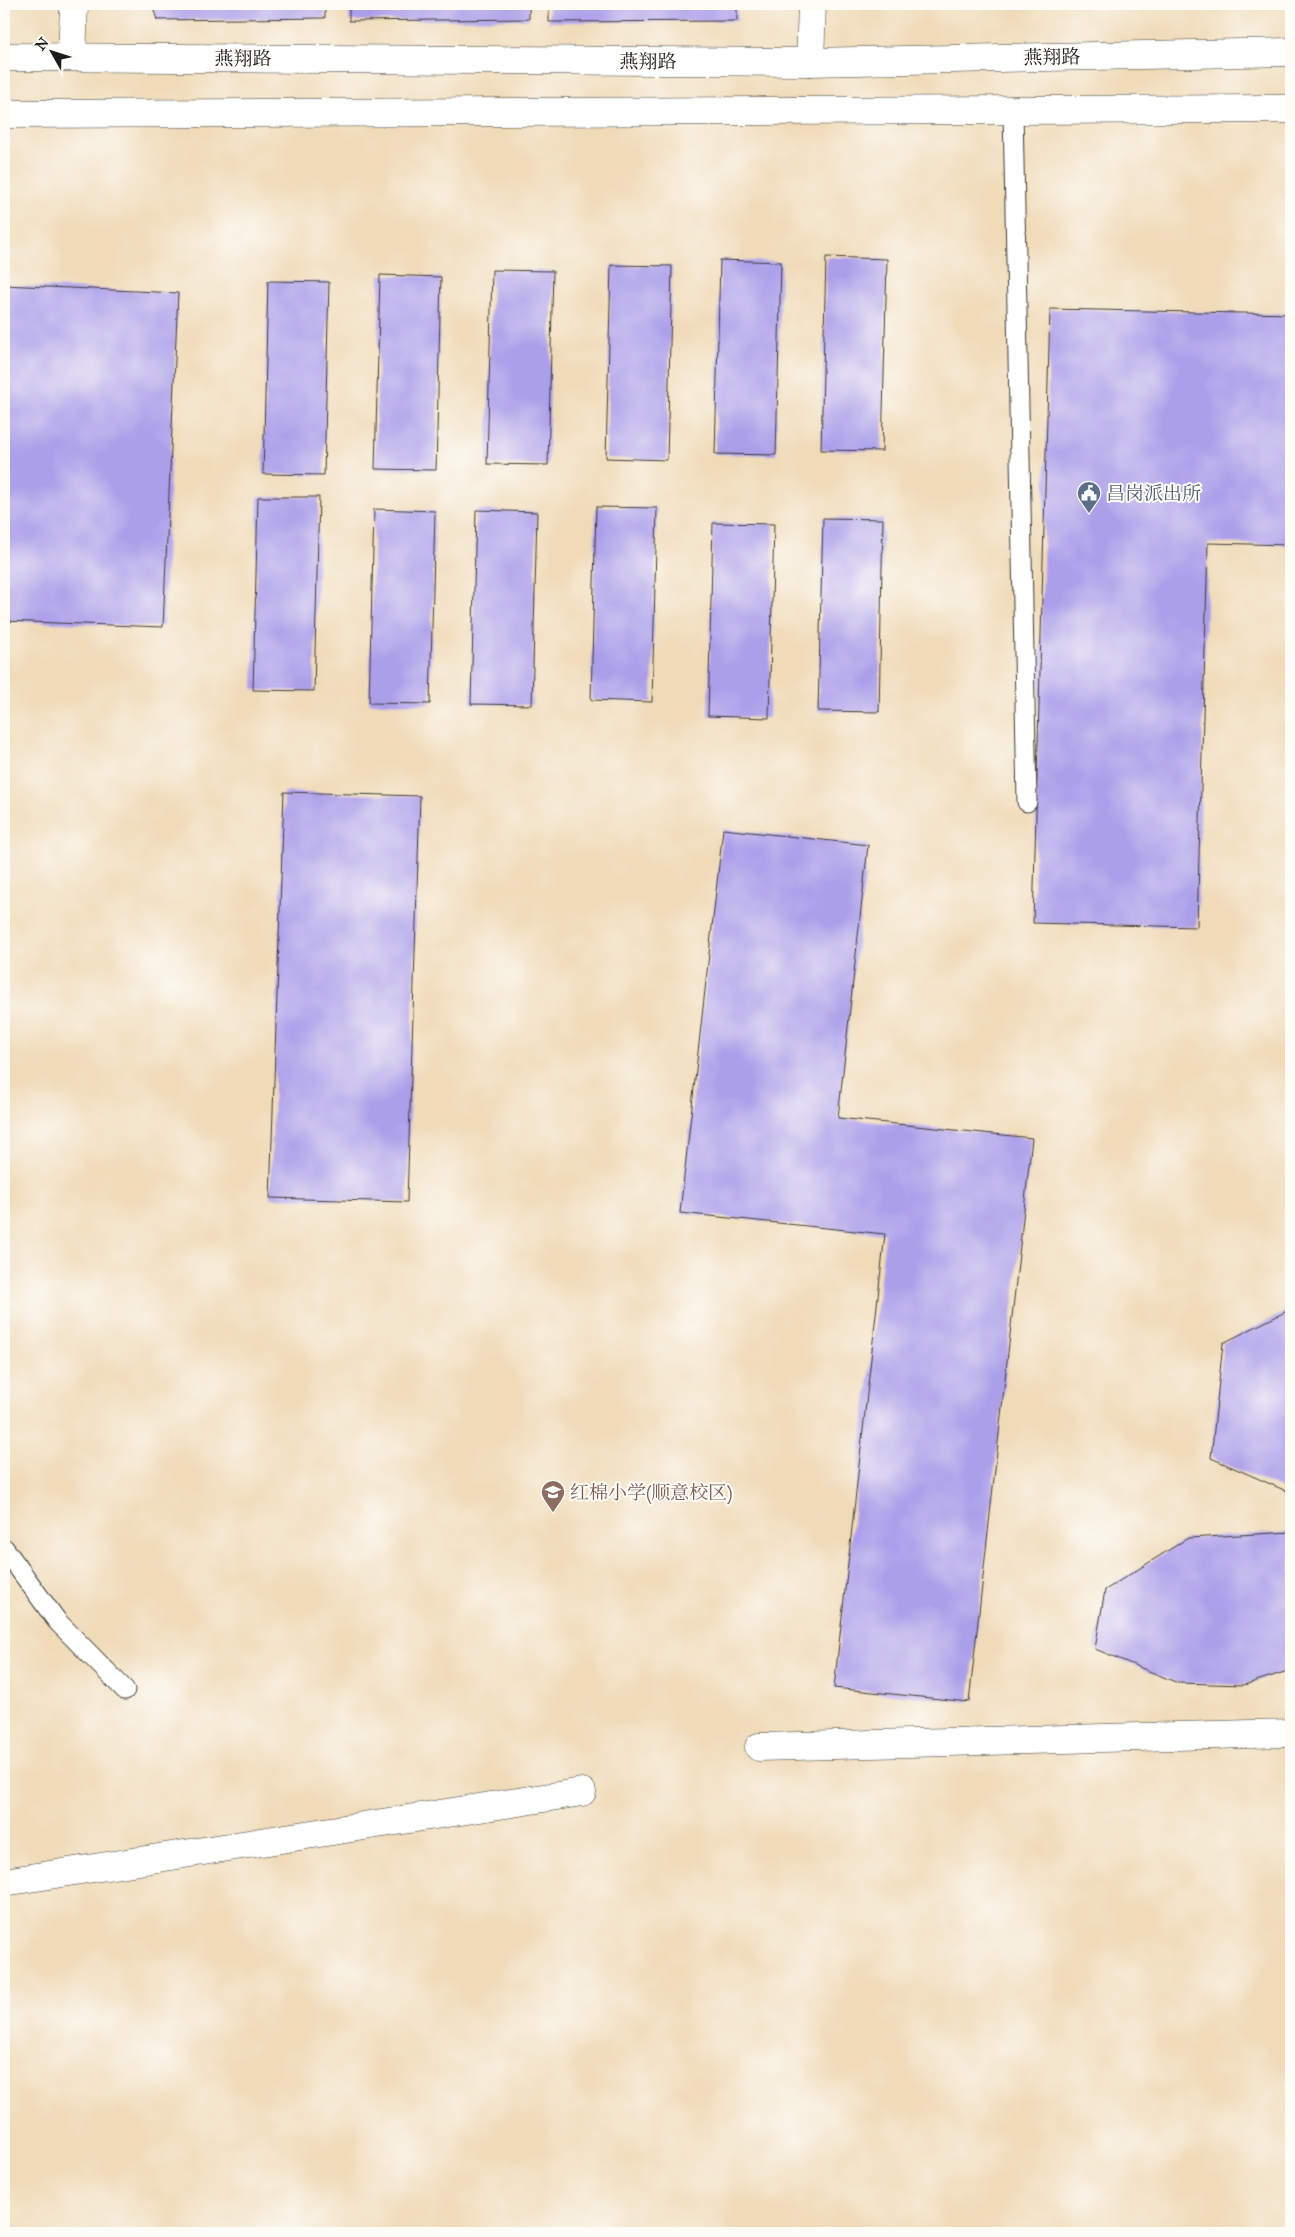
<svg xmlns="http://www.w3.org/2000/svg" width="1295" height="2237" font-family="'IM FELL Great Primer','Noto Serif SC',serif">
<rect width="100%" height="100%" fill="#fdfcf7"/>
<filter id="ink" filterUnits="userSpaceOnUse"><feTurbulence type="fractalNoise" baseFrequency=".02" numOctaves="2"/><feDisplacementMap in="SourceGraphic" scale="10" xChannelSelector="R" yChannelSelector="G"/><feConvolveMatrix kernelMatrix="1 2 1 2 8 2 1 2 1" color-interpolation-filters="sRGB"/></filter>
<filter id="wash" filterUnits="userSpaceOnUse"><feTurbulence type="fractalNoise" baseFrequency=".0096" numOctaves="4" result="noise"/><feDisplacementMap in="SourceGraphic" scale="20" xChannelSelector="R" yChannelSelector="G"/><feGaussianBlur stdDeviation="1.12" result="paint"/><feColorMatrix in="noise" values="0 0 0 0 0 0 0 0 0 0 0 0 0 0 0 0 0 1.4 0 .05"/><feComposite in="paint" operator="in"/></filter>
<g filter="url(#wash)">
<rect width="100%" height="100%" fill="#f0dbb9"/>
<g id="blocks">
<path fill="#ac9fea" d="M152,4H325V18L157,20Z
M349,4H529V19L349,21Z
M549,4H737V21L549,22Z
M826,257L887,259L882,451L821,450Z
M720,260L781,262L776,455L715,454Z
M611,265L672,266L667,460L606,458Z
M492,270L553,271L548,465L487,464Z
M380,275L441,277L436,470L375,469Z
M268,281L329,282L324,475L263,474Z
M4,285L178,293L163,627L4,621Z
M1050,309L1291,314V545L1208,543L1197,927L1033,923Z
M258,497H319L314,691L253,690Z
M596,507L657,508L652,702L591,700Z
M374,509L435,511L430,704L369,703Z
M476,510L537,512L532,705L471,704Z
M823,518L883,519L879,712L818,711Z
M713,523L774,524L769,718L708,716Z
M284,792L420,796L407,1202L270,1198Z
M723,829L868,845L838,1118L1032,1138L969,1702L834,1688L885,1234L680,1213Z
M1291,1309V1493L1211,1458L1223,1343Z
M1291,1532V1670L1244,1685L1178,1683L1095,1649L1105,1590L1188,1538Z"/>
</g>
</g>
<g filter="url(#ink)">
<use href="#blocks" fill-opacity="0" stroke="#3c3934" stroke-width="1"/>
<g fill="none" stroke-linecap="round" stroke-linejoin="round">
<g stroke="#3c3934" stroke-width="21">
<path id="service" d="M1013,111L1027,802
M4,1548L57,1621L125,1690"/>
</g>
<g stroke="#3c3934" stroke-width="29">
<path id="minor" d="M72,57L74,4
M810,62L812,4
M759,1747L1291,1733
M4,1882L582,1792"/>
</g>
<g stroke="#3c3934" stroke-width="29">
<path id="secondary" d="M4,57L810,62L1291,52
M4,114L1291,109"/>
</g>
<use href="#service" stroke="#fff" stroke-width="19"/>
<use href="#minor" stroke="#fff" stroke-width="28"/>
<use href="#secondary" stroke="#fff" stroke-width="28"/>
</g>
</g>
<defs>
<g id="civic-pin" transform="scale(1.25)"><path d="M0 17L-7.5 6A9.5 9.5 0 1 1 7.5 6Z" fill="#5c6f8a" stroke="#fdfcf7"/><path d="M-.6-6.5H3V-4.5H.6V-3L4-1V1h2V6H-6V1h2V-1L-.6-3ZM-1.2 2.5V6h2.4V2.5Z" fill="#fff"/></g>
<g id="school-pin" transform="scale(1.25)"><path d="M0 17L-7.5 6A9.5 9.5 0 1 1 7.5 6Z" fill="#8d6e63" stroke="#fdfcf7"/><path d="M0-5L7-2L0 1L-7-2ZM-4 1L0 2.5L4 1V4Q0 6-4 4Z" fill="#fff"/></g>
</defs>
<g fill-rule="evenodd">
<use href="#civic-pin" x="1089" y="493"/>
<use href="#school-pin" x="553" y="1492"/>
</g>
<g text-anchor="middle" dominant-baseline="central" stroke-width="4" stroke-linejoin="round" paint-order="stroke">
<g font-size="19" fill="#1c1c1c" stroke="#fdfcf7">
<text transform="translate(1052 57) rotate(-1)">燕翔路</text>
<text x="243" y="58">燕翔路</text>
<text x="648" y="61">燕翔路</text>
</g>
<g font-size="19" fill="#4e5e75" stroke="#fdfcf7" text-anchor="start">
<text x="1106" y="493">昌岗派出所</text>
</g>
<g font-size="19" fill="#785e54" stroke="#fdfcf7" text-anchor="start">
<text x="570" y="1492">红棉小学(顺意校区)</text>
</g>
</g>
<rect width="1295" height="2237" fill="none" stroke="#fdfcf7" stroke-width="20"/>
<g transform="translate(52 52) rotate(309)" stroke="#fdfcf7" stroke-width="4" paint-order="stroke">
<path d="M0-4L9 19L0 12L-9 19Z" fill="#1c1c1c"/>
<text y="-8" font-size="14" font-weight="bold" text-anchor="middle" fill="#1c1c1c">N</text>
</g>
</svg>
